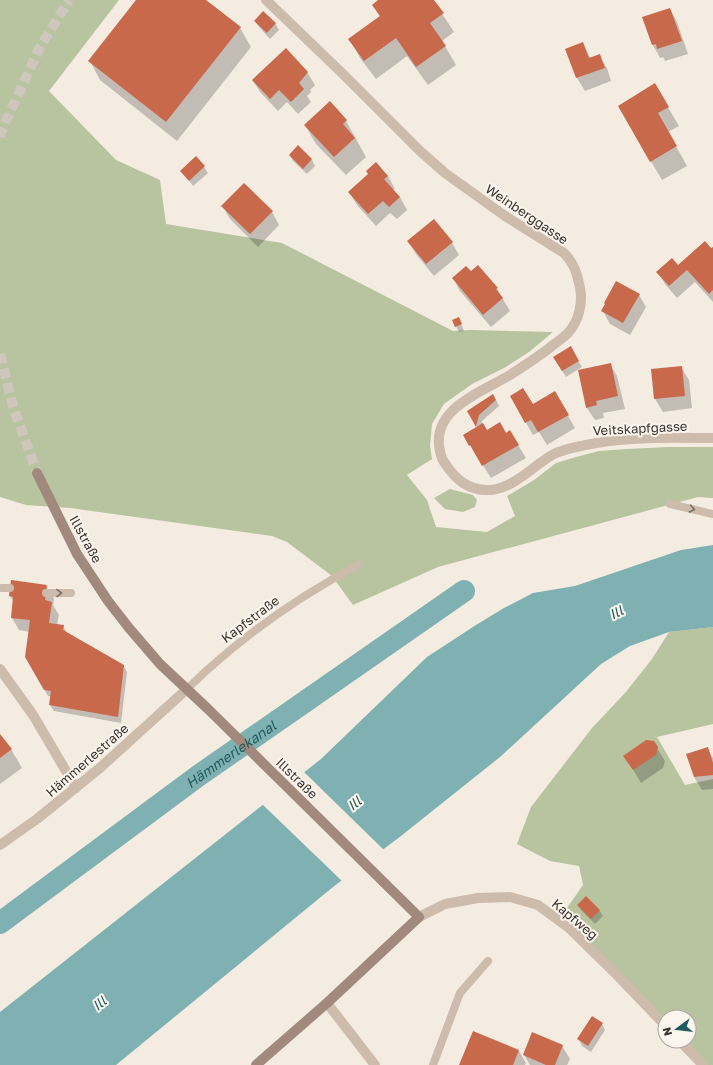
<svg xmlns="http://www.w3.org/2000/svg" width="713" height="1065" font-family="'Golos Text',sans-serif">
<rect width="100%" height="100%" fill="#f4ebe1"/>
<path fill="#b8c4a0" d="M0,0H119L49,91L116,160L160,180L166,224L282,243L453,331L471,330L553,332L529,352L504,368L472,384L444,404L432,424L430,446L432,459L407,475L427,500L436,527L487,532L515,516L507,496L534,480L556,463L576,457L599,451L627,449L668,447H713V498L698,497L438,567L353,605L332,576L287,542L272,536L70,508L26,505L0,497Z
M450,489L473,495L477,500L475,507L463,512L445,509L434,498Z
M713,627V724L657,737L685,785L713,779V1065H703L680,1041H689V1017H665V1025L569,928L567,908L583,885L579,866L550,861L517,844L531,807L592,728L625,693L652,659L669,632Z"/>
<path fill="#7fb0b2" d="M713,545V627L669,632L630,646L601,664L500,757L401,836L333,887L116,1065H0V1012L321,759L427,657L476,625L504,608L533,593L575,586L681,550Z"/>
<path fill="#f4ebe1" d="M303,771L385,851L343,882L262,804Z"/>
<path fill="#0003" d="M138,0H204L240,28L251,47L177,141L100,80L90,61Z
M380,0H433L454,32L442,41L456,65L428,85L407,56L376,79L360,58L350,39L380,17L373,5Z
M670,9L677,22L688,54L665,61L663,57L660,58L653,45L644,18Z
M255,21L275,23L279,30L270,39L259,27Z
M583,44L591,59L599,56L607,68L611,81L585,91L577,78L567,50Z
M307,72L315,85L310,90L311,92L307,96L311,102L298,114L287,102L278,111L261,93L253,81Z
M655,85L679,126L668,132L687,166L662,180L619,107Z
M346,121L366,157L346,175L316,144L305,125Z
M298,147L312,160L315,166L307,174L293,161L290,155Z
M196,158L204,167L208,173L193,186L182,171Z
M376,164L388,176L395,189L393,190L400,197L407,210L397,219L390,213L376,226L357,205L349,192L369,174Z
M223,207L272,212L279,225L258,247L230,219Z
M408,241L452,243L459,255L434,276L416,254Z
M713,248V302L695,282L677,298L665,284L658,272L677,267Z
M471,273L497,289L510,311L491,327L460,291L453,278Z
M639,295L646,307L630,335L610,324L603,311Z
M459,319L464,331L459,332L456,326Z
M570,348L582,367L566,377L554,358Z
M610,364L617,376L625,409L603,413L604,418L595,420L587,408Z
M681,367L689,380L692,408L663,412L655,399Z
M555,393L575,428L547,445L539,432L533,435L511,396L532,406Z
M496,400L499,406L482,421V424L486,431L506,434L510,432L526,458L491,478L464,435L477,427L469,412Z
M46,586L54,599L53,605L59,615L57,625L63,626L67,633L123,665L127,672L121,723L54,711L50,705L52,696H48L26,657L30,632L19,630L12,618L14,602L10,596Z
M0,735L11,749L22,768L0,784Z
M657,748L665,761L663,768L641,783L625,756Z
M707,748L713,758V789L702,790L694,777Z
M578,905L599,910L603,916L595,924L582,911Z
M602,1024L605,1030L591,1052L582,1046L579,1039Z
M562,1046L570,1059L567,1065H530L524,1055Z
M519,1051L526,1063L525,1065H460Z"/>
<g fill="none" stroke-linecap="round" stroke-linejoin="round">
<path stroke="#7fb0b2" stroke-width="22" id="s1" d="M0,923L198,776L464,591"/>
</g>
<path fill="#c8694b" d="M136,0H206L241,27L166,122L88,61Z
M378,0H434L444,13L430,23L446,46L416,67L396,38L364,61L348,39L380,16L372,5Z
M670,8L682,41L657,49L656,44L652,45L642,17Z
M263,11L276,23L267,33L254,21Z
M583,42L589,58L600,54L605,68L576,78L565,49Z
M286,48L308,72L299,83L304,89L291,102L279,90L270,99L252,80Z
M655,83L669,107L658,113L677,146L650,162L618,106Z
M330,101L347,120L343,124L355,138L334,157L304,125Z
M298,145L312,159L303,169L289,155Z
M196,156L205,166L189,181L180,171Z
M376,162L388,176L384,179L400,197L389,207L383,201L368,214L348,192L368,174L366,171Z
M244,183L273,211L250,234L221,206Z
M434,219L453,242L426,264L407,241Z
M705,241L711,248L713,247V290L709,294L687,270L669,286L656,272L672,258L678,265Z
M478,265L498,288L496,289L503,298L483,315L452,278L466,266L471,271Z
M616,281L640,294L623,323L601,311L605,304L604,303Z
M459,317L462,324L455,327L452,320Z
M571,346L579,361L562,371L553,357Z
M611,363L618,396L596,401L597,405L586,408L578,370Z
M682,366L685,396L654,399L651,369Z
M523,388L533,404L555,391L569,415L538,432L531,420L525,423L510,396Z
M493,394L496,400L479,415L476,427L467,411Z
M500,422L506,433L510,430L519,445L482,466L470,445L469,446L463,435L483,423L487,430Z
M11,580L47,585L45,600L52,602L49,623L64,625L63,630L124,665L118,717L49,705L51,691L44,690L25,657L30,620L11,618L13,597L9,596Z
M0,734L12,749L0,758Z
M646,740L654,741L658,747L656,755L633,770L623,756Z
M708,747L713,763V775L694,777L686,754Z
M586,896L600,910L591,919L577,905Z
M592,1016L603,1023L588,1046L577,1039Z
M473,1031L519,1050L513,1065H459Z
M532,1032L563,1045L555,1065H546L523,1055Z"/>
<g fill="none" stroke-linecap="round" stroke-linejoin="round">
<path stroke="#cfc6bd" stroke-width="10" stroke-dasharray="10 5" stroke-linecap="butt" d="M0,137L1,132L40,47L69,0
M0,354L13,406L37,473"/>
<path stroke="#cdbbac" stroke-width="8" d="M670,504L713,514
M2,588H10
M46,593H71
M187,689C237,640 296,598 358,565
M433,1065L460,993L488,961"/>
<path stroke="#cdbbac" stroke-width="10" d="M266,0L343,74L420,151L445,173L505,216L564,253C574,263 577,273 580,288C583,303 579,321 568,333C563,338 557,342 552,346C538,357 524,366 510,375C484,391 435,407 439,445C440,451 440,456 444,462C455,479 468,491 490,490C508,489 526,474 540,463C544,461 548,457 552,455C561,450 571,448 581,446C624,436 669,438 713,438
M0,669L33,715L76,788
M327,1003L375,1065"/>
<path stroke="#cdbbac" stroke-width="10" d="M0,845L37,819L101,767L187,689
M419,917L445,904L478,898L510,897L538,905L569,928L617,975L665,1025
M680,1041L703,1065"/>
<path stroke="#a18a7d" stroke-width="10" d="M37,473L77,554L108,601L129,628L160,664L208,709L419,917L327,1003L256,1065"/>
</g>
<defs><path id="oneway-chevron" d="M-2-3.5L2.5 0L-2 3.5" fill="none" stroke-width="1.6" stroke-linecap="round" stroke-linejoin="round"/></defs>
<g stroke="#7d6f65">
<use href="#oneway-chevron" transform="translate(692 509) rotate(12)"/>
<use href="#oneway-chevron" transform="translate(59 593) rotate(-1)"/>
</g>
<g text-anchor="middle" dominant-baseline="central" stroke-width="4" stroke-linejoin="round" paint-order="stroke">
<g font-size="13" fill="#3b302b" stroke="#fbf5ee">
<text transform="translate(527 214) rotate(34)">Weinberggasse</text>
<text transform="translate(640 428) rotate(-3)">Veitskapfgasse</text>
<text transform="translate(86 539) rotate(61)">Illstraße</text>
<text transform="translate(250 619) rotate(-37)">Kapfstraße</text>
<text transform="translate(87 760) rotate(-41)">Hämmerlestraße</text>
<text transform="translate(297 778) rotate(44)">Illstraße</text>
<text transform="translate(575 919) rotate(40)">Kapfweg</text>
</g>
<g font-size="14" font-style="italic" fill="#1f5a5e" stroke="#fbf5ee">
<text transform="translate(616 612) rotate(-27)">Ill</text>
<text stroke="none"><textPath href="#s1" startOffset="286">Hämmerlekanal</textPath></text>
<text transform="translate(354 803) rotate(-38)">Ill</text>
<text transform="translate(99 1003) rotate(-38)">Ill</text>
</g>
</g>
<g transform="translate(677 1029) rotate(255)"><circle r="19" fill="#fbf5ee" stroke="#aea6a0"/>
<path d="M0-3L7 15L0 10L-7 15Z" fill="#1f5a5e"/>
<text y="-6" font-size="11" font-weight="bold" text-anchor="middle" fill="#3b302b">N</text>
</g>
</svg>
